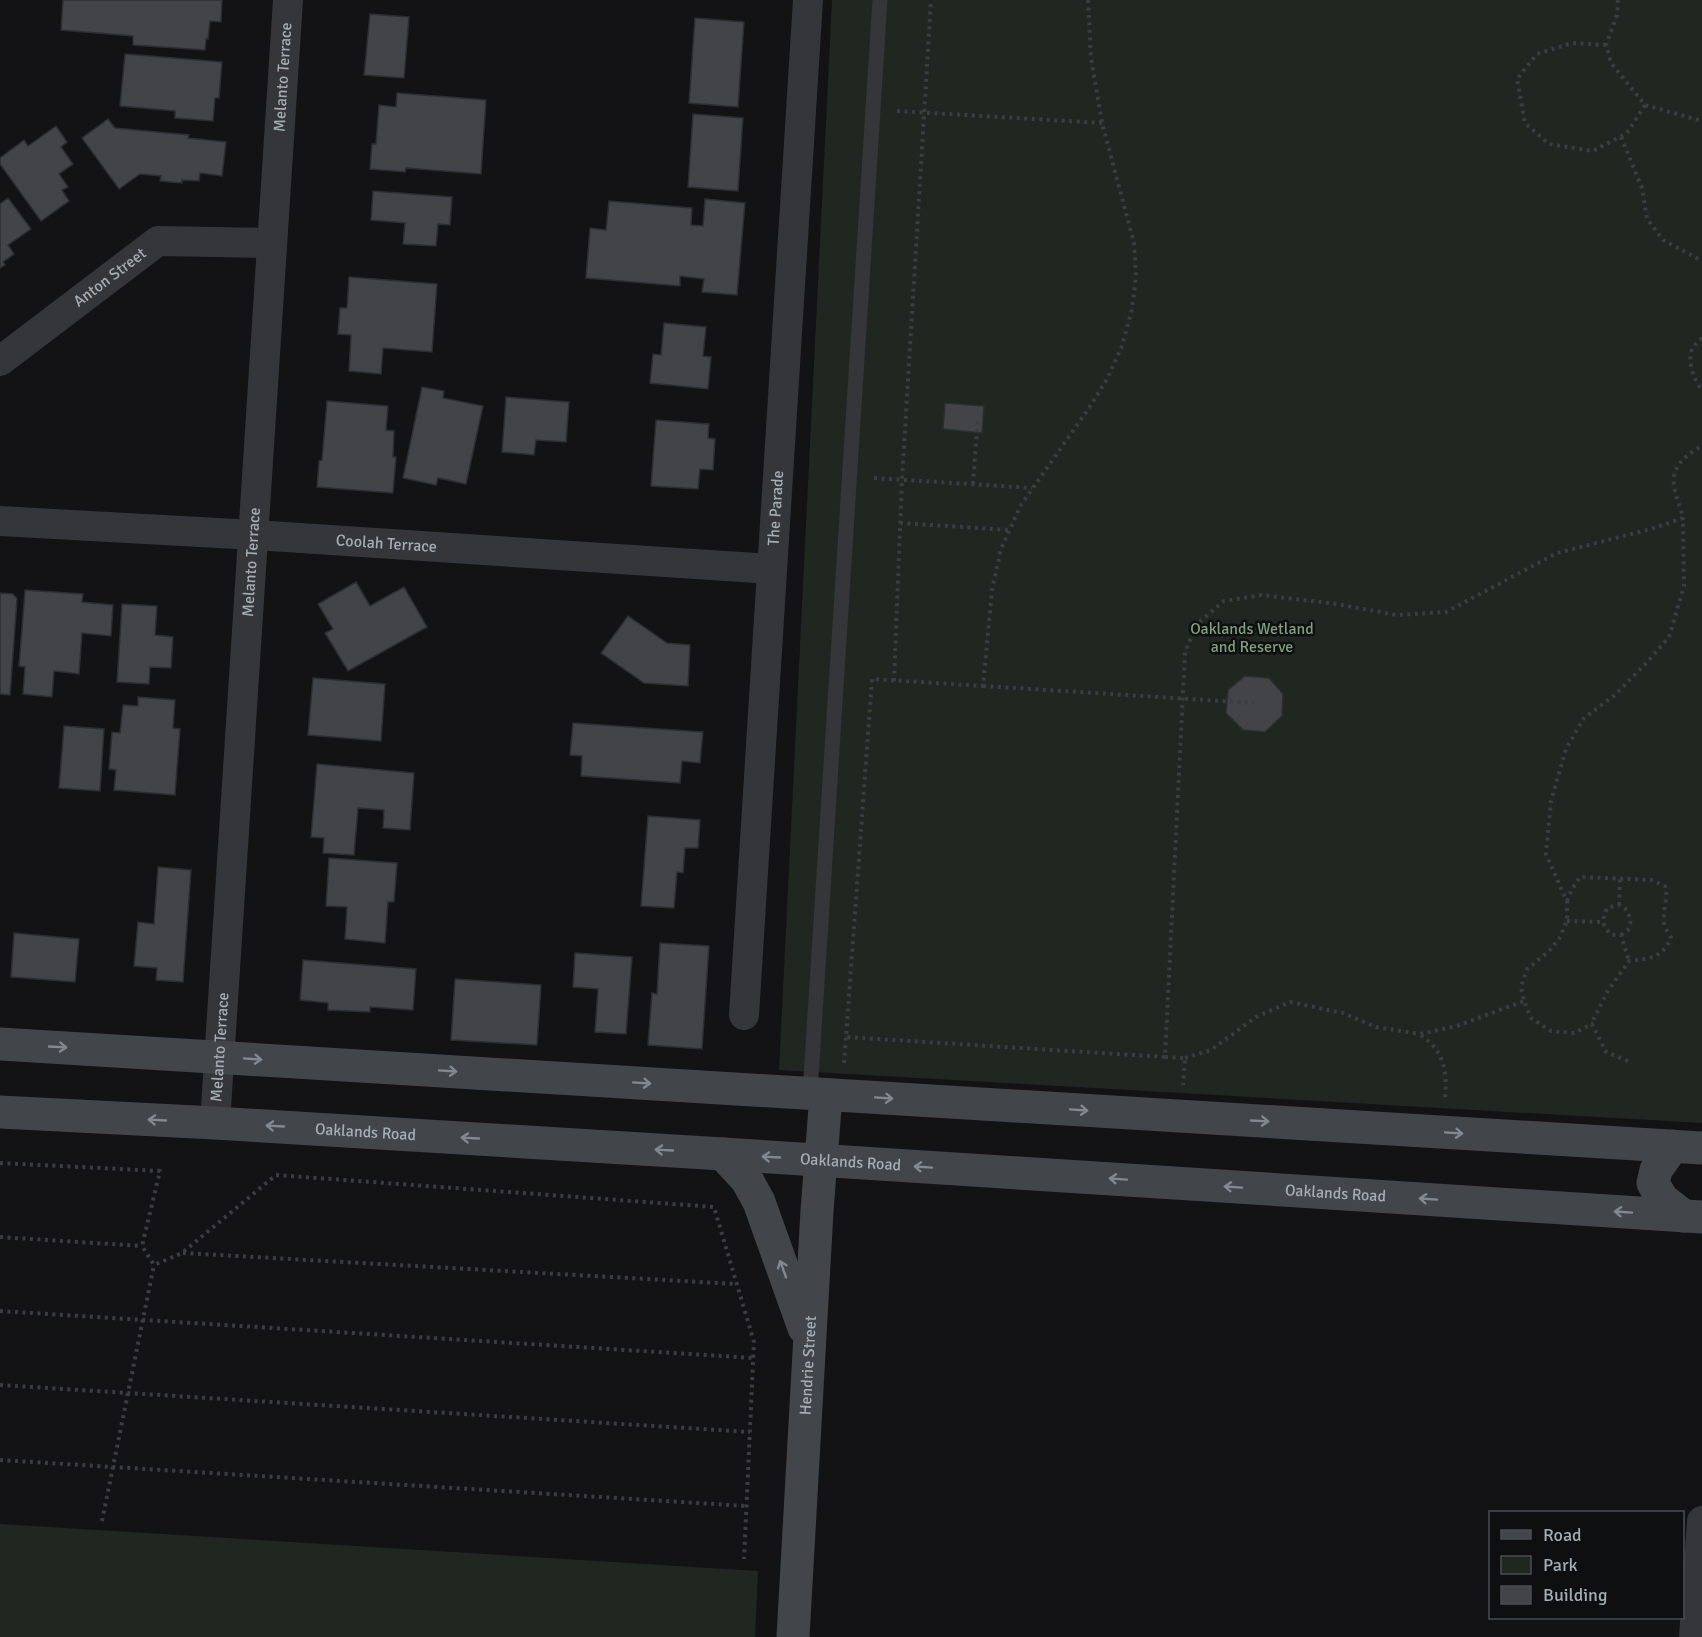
<svg xmlns="http://www.w3.org/2000/svg" width="1702" height="1637" font-family="Signika,sans-serif">
<rect width="100%" height="100%" fill="#131315"/>
<path fill="#202720" d="M832,0H1702V1123L779,1070Z
M0,1524L758,1571L755,1637H0Z"/>
<path fill="#424448" stroke="#2d2e31" stroke-width="1.5" d="M63,0H222L221,22L210,21L208,39H206L205,50L133,45V36L61,30Z
M370,14L409,17L404,78L364,75Z
M695,18L744,22L738,107L689,103Z
M125,54L222,62L219,98H215L213,121L175,118V111L120,106Z
M397,93L486,100L481,174L406,168L405,172L370,169L372,144H376L379,105L396,107Z
M693,114L743,118L738,191L688,187Z
M108,119L115,128L189,135L188,138L226,142L222,176L200,173L199,181L182,180V183L160,181L161,176L140,174L119,189L82,138Z
M56,126L67,142L61,147L73,164L59,174L68,187L62,190L69,201L41,221L0,164V158L24,140L28,146Z
M373,191L452,197L450,225L438,224L436,246L403,244L405,223L371,220Z
M8,198L31,229L8,245L14,254L3,262L5,265L0,268V204Z
M705,199L745,203L737,295L702,292L704,279L680,276V286L586,278L590,228L606,230L609,201L692,208L691,225L703,226Z
M349,277L437,284L432,352L383,348L381,374L349,371L351,335L338,334L340,308H347Z
M664,323L706,327L703,356L711,357L708,389L650,383L653,354L661,355Z
M422,387L444,391L443,398L483,406L466,484L438,478L436,485L403,478Z
M506,397L569,402L566,442L536,440L534,455L502,452Z
M327,401L388,406L386,430L394,431L393,457H396L393,493L317,487L319,461L322,460Z
M945,403L984,406L982,433L943,429Z
M656,420L709,424L708,438L715,439L713,470L700,469L698,489L651,486Z
M356,582L370,606L404,587L427,627L348,671L325,633L333,629L318,604Z
M25,590L83,594L82,602L113,605L111,636L82,633L79,674L54,671L52,697L23,694L25,667L19,666Z
M0,593L13,594L17,599L10,695L0,694Z
M122,604L157,606L155,635L173,637L171,668L150,667L149,684L117,682Z
M628,616L667,643L690,645L688,686L644,683L601,653Z
M1245,676L1269,678L1283,694L1282,716L1265,732L1243,730L1226,713L1228,690Z
M313,678L385,684L381,741L308,735Z
M138,697L175,700L173,728L180,729L175,795L114,790L116,770L109,769L112,732L120,733L123,705L138,706Z
M573,723L703,732L700,763L682,761L680,783L581,776L582,756L570,755Z
M64,726L104,729L100,791L59,788Z
M317,764L414,773L410,830L383,828L384,810L358,808L354,855L323,853L324,838L311,837Z
M648,816L700,820L698,848H685L683,873L677,872L674,908L641,906Z
M329,858L397,863L394,902H388L385,943L345,939L347,907L326,906Z
M158,867L191,870L183,982L156,980L157,968L134,966L138,922L154,924Z
M14,933L79,939L75,982L11,977Z
M660,943L709,946L702,1049L648,1045L652,993L657,994Z
M575,953L632,957L626,1034L595,1032L598,989L573,987Z
M303,960L416,969L413,1010L370,1007V1012L328,1010V1003L300,1000Z
M455,979L541,985L537,1045L451,1040Z"/>
<g fill="none" stroke-linecap="round" stroke-linejoin="round">
<path stroke="#3a3d41" stroke-width="4" stroke-dasharray="3 4.5" stroke-linecap="butt" d="M1088,0L1091,58L1102,123L1134,243L1136,276L1132,309L1122,346L1107,379L1089,408L1021,505L1001,549L992,590L983,686L872,679L846,1037L1165,1057L1185,652L1197,624L1224,601L1261,595L1337,604L1396,615L1446,612L1557,553L1651,529L1683,518C1681,509 1677,500 1675,491C1669,468 1684,456 1702,446
M1618,0L1617,15L1606,45L1611,63L1645,105L1702,121
M1606,45L1572,43L1537,54L1517,79L1525,123L1549,144L1593,151L1627,133L1645,105
M897,111L1102,123
M1621,137L1642,188L1647,219L1663,240L1702,261
M1702,338C1699,341 1694,345 1692,349C1687,362 1694,380 1702,390
M874,478L1032,488
M973,484L978,417
M900,523L1010,530
M894,681L902,480L931,0
M983,686L1254,703
M1567,901L1572,889L1580,877L1652,880L1665,886C1669,898 1662,910 1664,923C1665,928 1668,933 1671,937C1664,958 1648,959 1629,961L1607,992L1592,1023
M1619,905L1620,878
M1567,921L1603,922
M1621,935L1628,930L1631,920L1627,910L1619,905L1607,908C1602,921 1601,925 1612,935H1621L1629,961
M1421,1035C1445,1052 1447,1071 1445,1099
M1165,1057L1185,1058L1183,1085
M1185,1058L1211,1050L1256,1017L1290,1002L1343,1013L1376,1027L1420,1034L1457,1026L1524,1001
M1628,1061L1606,1052L1592,1024L1574,1033L1551,1031L1531,1018L1524,1001L1521,987L1527,969L1549,951L1559,939L1567,921V902L1546,854L1551,801L1566,749L1584,718L1615,695L1650,659L1669,637L1684,586L1683,518
M844,1063L846,1037
M0,1163L160,1171L142,1246L154,1265L182,1253L276,1175L714,1207L754,1342L744,1559
M0,1237L142,1246
M183,1253L736,1284
M0,1311L754,1358
M0,1385L750,1432
M0,1460L746,1506
M102,1521L154,1265"/>
<path stroke="#34363a" stroke-width="15" d="M810,1093L880,0"/>
<g stroke="#34363a" stroke-width="30">
<path id="s1" d="M0,361L158,241L272,243"/>
<path id="s2" d="M0,521L254,535L772,569"/>
<path id="s3" d="M744,1015L808,0"/>
<path id="s4" d="M215,1123L288,0"/>
<path d="M1694,1637L1702,1521"/>
</g>
<g stroke="#42464a" stroke-width="33">
<path d="M0,1044L1702,1148"/>
<path id="s5" d="M0,1112L215,1123L723,1154L1702,1217"/>
<path d="M1673,1146L1656,1170L1653,1183L1662,1199L1684,1216"/>
<path d="M723,1154L747,1180L759,1202L804,1328"/>
<path id="s6" d="M793,1637L817,1211L826,1095"/>
</g>
</g>
<defs><path id="oneway-shaft" d="M-6 0H5M1.5-3L5.5 0L1.5 3" fill="none" stroke-width="1.6" stroke-linecap="round" stroke-linejoin="round" transform="scale(1.5)"/></defs>
<g stroke="#828990">
<use href="#oneway-shaft" transform="translate(58 1047) rotate(3)"/>
<use href="#oneway-shaft" transform="translate(253 1059) rotate(4)"/>
<use href="#oneway-shaft" transform="translate(448 1071) rotate(4)"/>
<use href="#oneway-shaft" transform="translate(642 1083) rotate(4)"/>
<use href="#oneway-shaft" transform="translate(884 1098) rotate(4)"/>
<use href="#oneway-shaft" transform="translate(1079 1110) rotate(4)"/>
<use href="#oneway-shaft" transform="translate(157 1120) rotate(-177)"/>
<use href="#oneway-shaft" transform="translate(1260 1121) rotate(3)"/>
<use href="#oneway-shaft" transform="translate(275 1126) rotate(-177)"/>
<use href="#oneway-shaft" transform="translate(1454 1133) rotate(4)"/>
<use href="#oneway-shaft" transform="translate(470 1138) rotate(-177)"/>
<use href="#oneway-shaft" transform="translate(664 1150) rotate(-177)"/>
<use href="#oneway-shaft" transform="translate(771 1157) rotate(-177)"/>
<use href="#oneway-shaft" transform="translate(923 1167) rotate(-176)"/>
<use href="#oneway-shaft" transform="translate(1118 1179) rotate(-176)"/>
<use href="#oneway-shaft" transform="translate(1233 1187) rotate(-176)"/>
<use href="#oneway-shaft" transform="translate(1428 1199) rotate(-176)"/>
<use href="#oneway-shaft" transform="translate(1623 1212) rotate(-176)"/>
<use href="#oneway-shaft" transform="translate(783 1269) rotate(-110)"/>
</g>
<g text-anchor="middle" dominant-baseline="central" stroke-width="5" stroke-linejoin="round" paint-order="stroke">
<g font-size="16" fill="#a5adb5" stroke="#0e0f10">
<text stroke="none"><textPath href="#s4" startOffset="1048">Melanto Terrace</textPath></text>
<text stroke="none"><textPath href="#s1" startOffset="138">Anton Street</textPath></text>
<text stroke="none"><textPath href="#s3" startOffset="508">The Parade</textPath></text>
<text stroke="none"><textPath href="#s2" startOffset="387">Coolah Terrace</textPath></text>
<text stroke="none"><textPath href="#s4" startOffset="562">Melanto Terrace</textPath></text>
<text stroke="none"><textPath href="#s4" startOffset="76">Melanto Terrace</textPath></text>
<text stroke="none"><textPath href="#s5" startOffset="366">Oaklands Road</textPath></text>
<text stroke="none"><textPath href="#s5" startOffset="852">Oaklands Road</textPath></text>
<text stroke="none"><textPath href="#s5" startOffset="1338">Oaklands Road</textPath></text>
<text stroke="none"><textPath href="#s6" startOffset="272">Hendrie Street</textPath></text>
</g>
<g font-size="16" fill="#819f7d" stroke="#0e0f10">
<text x="1252" y="629">Oaklands Wetland<tspan x="1252" dy="18">and Reserve</tspan></text>
</g>
</g>
<rect x="1489" y="1511" width="195" height="108" fill="#0e0f10" stroke="#4a4e52" stroke-width="1.5"/>
<rect x="1501" y="1530" width="30" height="9" fill="#42464a" stroke="#4a4e52" stroke-width="1.5"/>
<text x="1543" y="1541" font-size="18" fill="#a5adb5">Road</text>
<rect x="1501" y="1556" width="30" height="18" fill="#202720" stroke="#4a4e52" stroke-width="1.5"/>
<text x="1543" y="1571" font-size="18" fill="#a5adb5">Park</text>
<rect x="1501" y="1586" width="30" height="18" fill="#424448" stroke="#4a4e52" stroke-width="1.5"/>
<text x="1543" y="1601" font-size="18" fill="#a5adb5">Building</text>
</svg>
